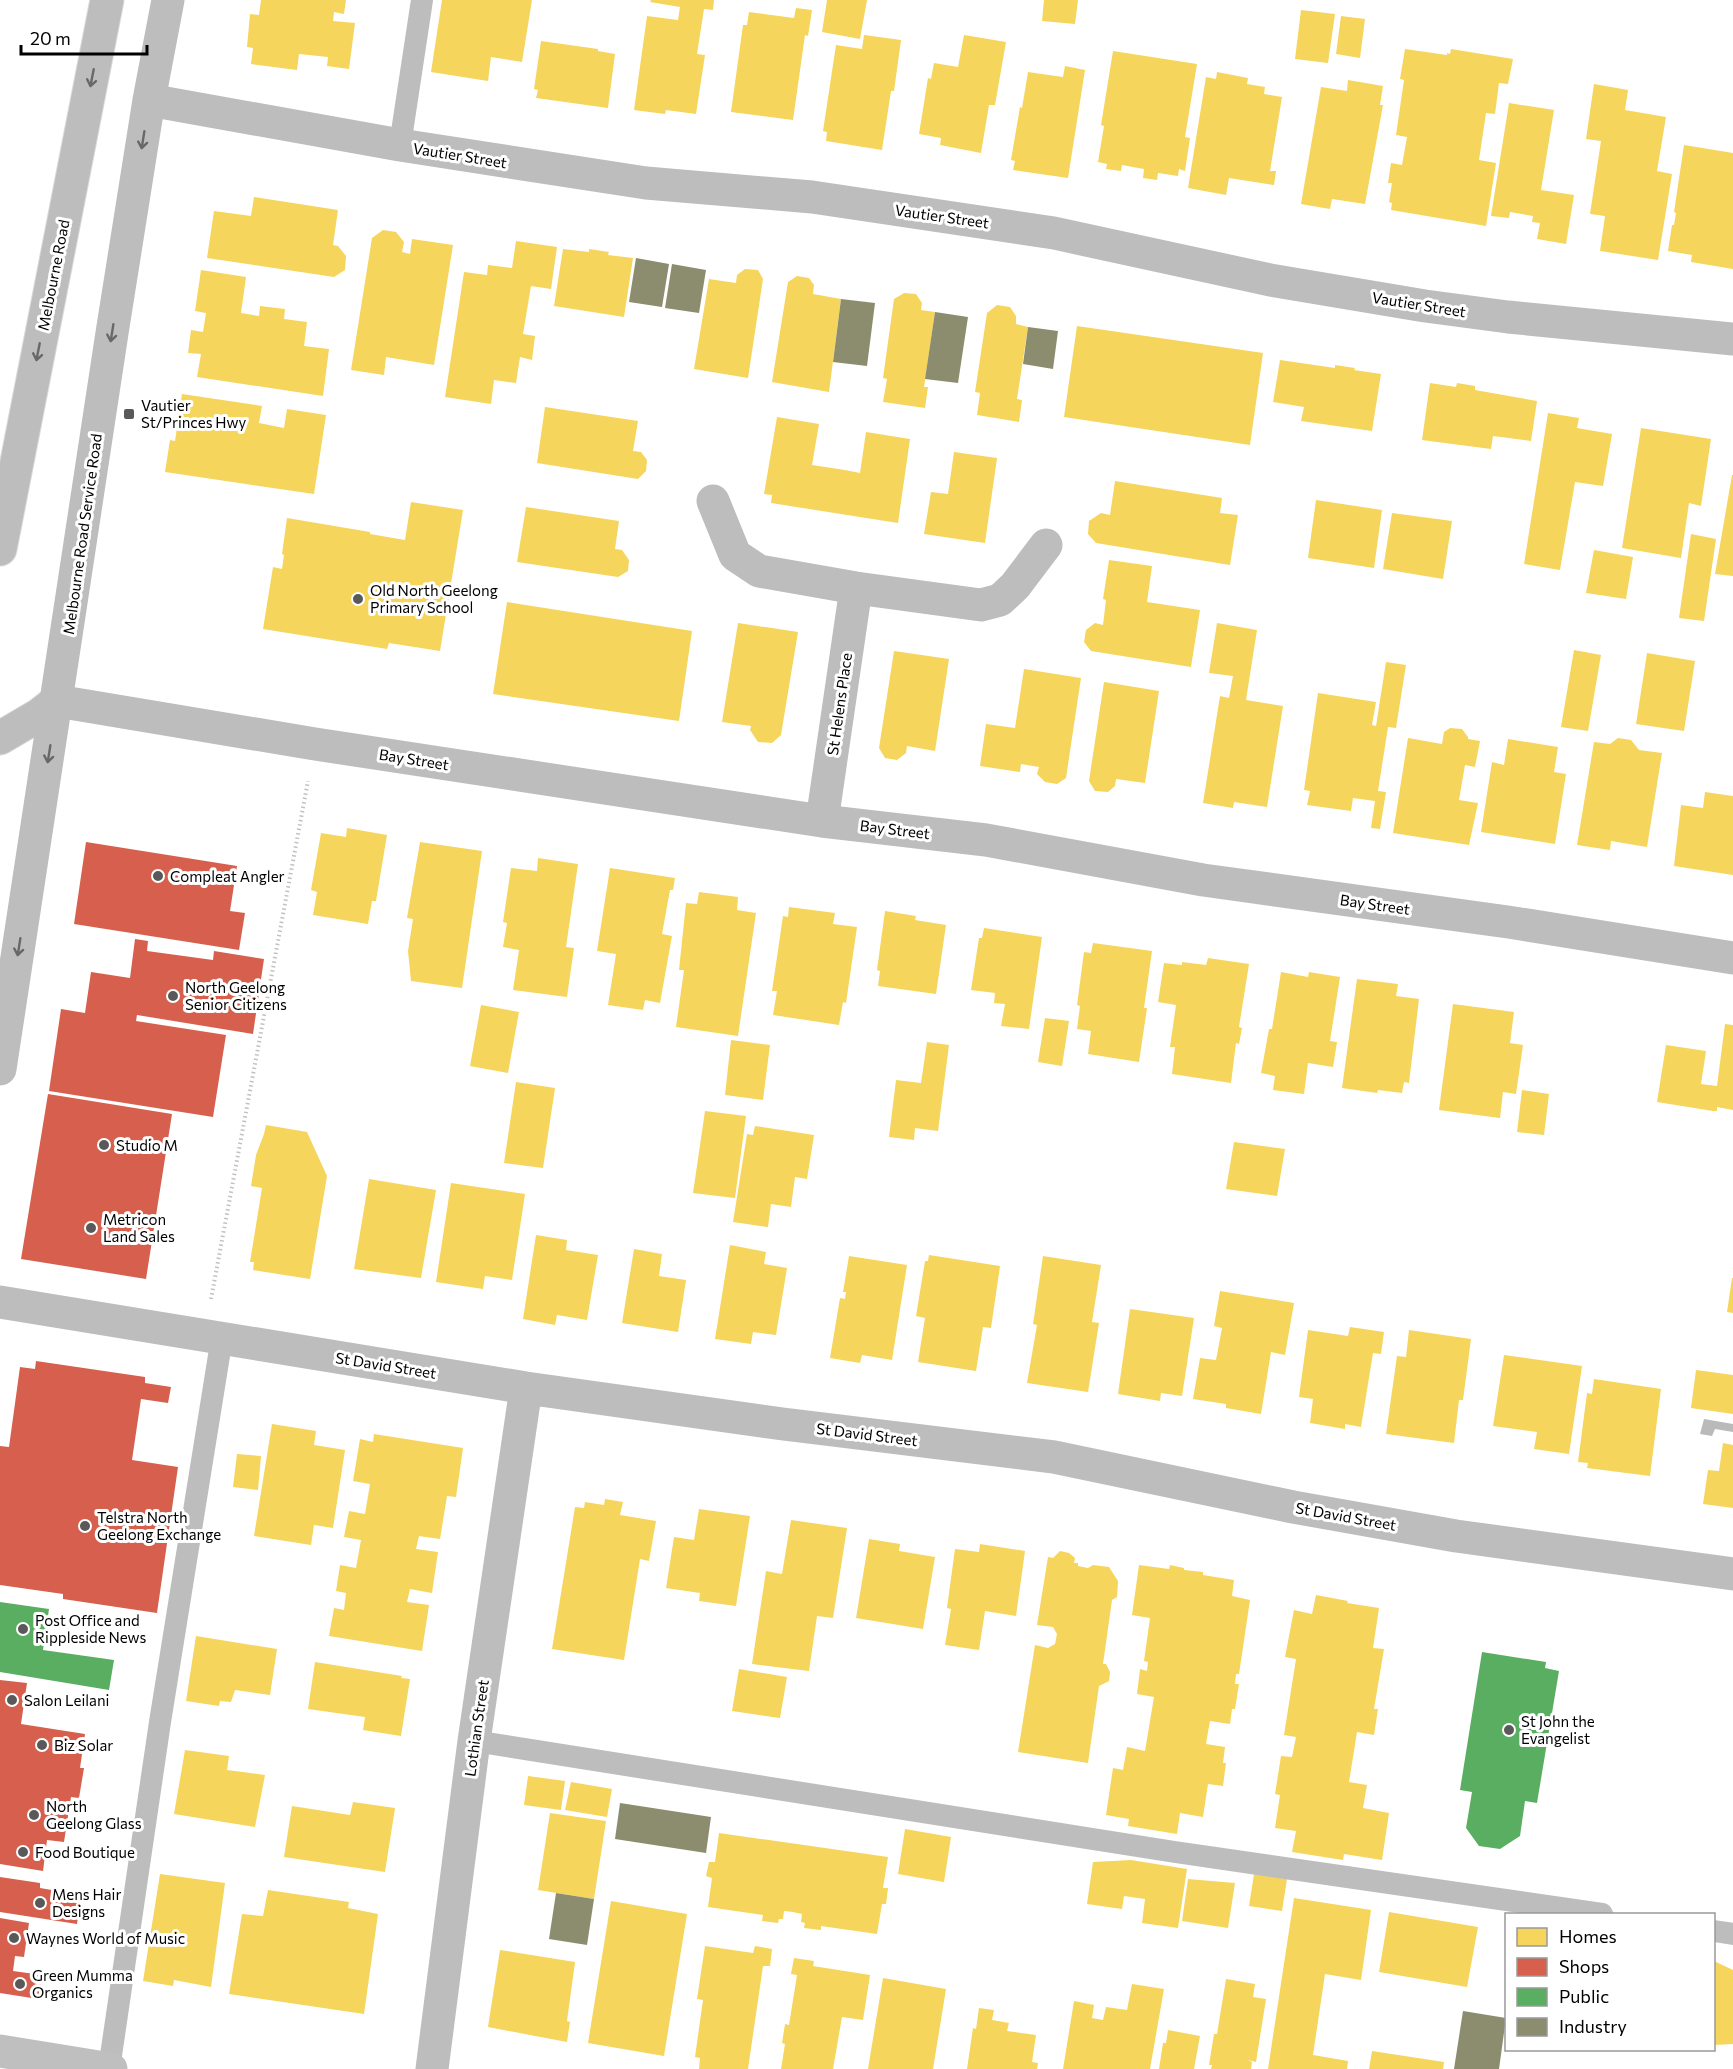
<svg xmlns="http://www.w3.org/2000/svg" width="1733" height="2069" font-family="Commissioner,sans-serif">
<rect width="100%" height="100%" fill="#fff"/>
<path fill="#bababa" d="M1704,1419L1733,1424V1432L1715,1429L1712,1436L1700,1434Z"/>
<path fill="#f6d55c" d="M261,0H346L344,14L334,12L333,21L355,23L349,69L327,66L328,57L299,54L297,70L251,64L253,48L247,47L250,14L259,15Z
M442,0H532L522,62L491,57L488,81L431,72Z
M651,0H714L713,10L704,9L697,54L705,55L696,114L666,110L665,114L634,110L647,16L678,20L680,7L650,2Z
M827,0H867L860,39L822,32Z
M1044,0H1078L1075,24L1042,21Z
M796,8L812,10L808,36L805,35L793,120L731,112L743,25H747L749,12L794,18Z
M1301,10L1335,14L1328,63L1295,59Z
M1341,16L1365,19L1360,58L1336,54Z
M864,35L901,40L894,91H891L882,150L826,141L827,132L823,131L836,45L862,49Z
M964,35L1006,42L995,105H989L981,153L940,145L941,138L919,134L928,78L931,79L934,63L958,67Z
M541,41L598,49V51L615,54L608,108L536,98L538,90L534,89Z
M1405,49L1447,55V53L1450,54L1451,49L1513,59L1508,84L1499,83L1495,114L1486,113L1479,160L1496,163L1486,226L1391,210L1392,203L1389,202L1392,183H1388L1391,163L1402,165L1407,137L1396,135L1404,80L1400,79Z
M1113,51L1197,64L1185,137L1190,138L1185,171L1179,169L1178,176L1158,173L1157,180L1143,178L1144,169L1122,165L1121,171L1106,169L1107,164L1098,162L1104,126L1101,125Z
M1065,66L1085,70L1068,178L1013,170L1015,161L1011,160L1020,107L1022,108L1028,72L1063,77Z
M1217,72L1248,78L1247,84L1265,87L1264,94L1282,97L1270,171H1276L1274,185L1229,178L1226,195L1188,188L1206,77L1216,79Z
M1348,80L1383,86L1380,105H1383L1365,204L1332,199L1330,209L1301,204L1321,87L1347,91Z
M1594,84L1628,90L1625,110L1666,117L1657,171L1672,174L1658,260L1600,251L1605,216L1590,214L1601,141L1586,139Z
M1509,103L1554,110L1541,190L1574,195L1566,244L1537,239L1540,223L1532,222L1533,216L1510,212L1509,218L1491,216Z
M1684,145L1733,153V269L1691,262L1692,255L1668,251L1672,225H1674L1676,213L1674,212Z
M254,197L338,210L333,245L338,246L346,256L345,270L334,277L207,258L214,211L251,216Z
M383,230L396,232L404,242L402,252L410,254L412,239L453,245L434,365L386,357L384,375L351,370L372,238Z
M516,241L557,247L551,289L531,286L523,334L535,336L532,360L520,357L516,383L494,380L491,404L445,397L464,272L487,275L488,265L512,268Z
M563,249L589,252V249L609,252L608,255L633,258L624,317L554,306Z
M745,269L758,270L763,279L748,378L694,369L709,279L736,283L737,275Z
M201,270L246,277L241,313L259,316L260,306L285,309L284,319L307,322L304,346L329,349L323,396L197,377L201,354L188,353L191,330L203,332L206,313L195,311Z
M797,276L809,278L814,285L813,294L841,299L829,392L772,382L788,282Z
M904,293L916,294L922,303L921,310L935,312L924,387H928L925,408L883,402L887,379L883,378L894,299Z
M997,305L1010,307L1016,316V324L1028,327L1017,399L1022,400L1019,422L977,415L980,393L975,392L987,313Z
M1077,326L1263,353L1250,445L1064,417Z
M1280,360L1335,368V365L1355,368L1354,370L1381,374L1372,431L1301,421L1304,407L1273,402Z
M1430,383L1456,387L1457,383L1475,386V390L1537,401L1531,441L1493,436L1491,449L1422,440Z
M182,394L262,406L259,423L284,428L287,409L326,415L314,494L165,472L170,440L175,441Z
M545,407L638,421L633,451L641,452L647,460L646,471L638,479L537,463Z
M1548,413L1579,418L1577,428L1612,434L1603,486L1575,482L1560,570L1524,564Z
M777,417L819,424L812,465L845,470L860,473L866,432L910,439L898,523L771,503L772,495L764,494Z
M1641,428L1711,439L1701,506L1689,503L1681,558L1622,548Z
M954,452L997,458L985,543L924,534L931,492L948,494Z
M1732,475H1733V576L1715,574Z
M1115,481L1222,498L1220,513L1238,515L1230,565L1096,543L1088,534L1089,521L1101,513L1110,515Z
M1316,500L1382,510L1374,568L1308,558Z
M411,502L463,510L440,651L389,643L387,649L263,629L273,567L282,569L284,555L282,554L287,518L370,532V534L405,540Z
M526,507L619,521L615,549L622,550L629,560L628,571L618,577L517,562Z
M1392,513L1452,521L1443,579L1383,569Z
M1691,534L1716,539L1704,621L1679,618Z
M1594,550L1633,557L1626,599L1586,593Z
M1109,560L1152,566L1147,602L1200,610L1191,667L1091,651L1084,642L1086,630L1095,623L1103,625L1106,600L1103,599Z
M507,602L692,631L679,721L493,694Z
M738,623L798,632L781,735L772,743L758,742L750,730L751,726L722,722Z
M1217,623L1257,630L1246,700L1283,706L1267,807L1234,802L1233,808L1203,803L1220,696L1229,698L1233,676L1209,673Z
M1574,650L1601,655L1588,731L1561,727Z
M894,651L949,659L935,751L907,746L906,753L897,760L885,758L879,748Z
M1647,653L1695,661L1684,731L1636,724Z
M1386,662L1406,665L1396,728L1388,727L1378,791L1386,792L1380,829L1371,828L1375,801L1353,798L1351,811L1307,805L1310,791L1304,790L1318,693L1376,702L1372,725L1376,726Z
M1024,669L1081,678L1066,778L1057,784L1045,782L1037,774L1039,767L1021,764L1020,772L980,766L986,724L1015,728Z
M1104,682L1159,691L1145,783L1116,779L1115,786L1108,792L1095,791L1089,781Z
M1450,728L1462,729L1468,737V739L1480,741L1475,767L1465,765L1459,800L1478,803L1469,845L1393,833L1408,738L1442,744L1444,732Z
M1618,738L1631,740L1639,750L1662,753L1647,847L1611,841L1610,850L1577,845L1594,742L1610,744Z
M1508,739L1558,747L1554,772L1566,774L1555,844L1481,832L1492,762L1504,765Z
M1705,792L1733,796V875L1674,866L1681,805L1703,808Z
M347,828L387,835L376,901H372L368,924L313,915L317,892L311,890L321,833L346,837Z
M420,842L482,851L462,988L411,981L408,951L413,919L407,918Z
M538,858L578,864L566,947L574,948L567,997L513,990L519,950L503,947L507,923L503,922L511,868L537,871Z
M610,868L675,878L673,890H670L662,934L672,936L660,1003L645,1000L643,1010L608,1005L616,954L597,951Z
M699,892L738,897L737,910L756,913L738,1036L676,1027L684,970H679L686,903L697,904Z
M789,907L835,913L833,924L857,927L846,1003L843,1002L839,1025L773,1015L777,991H772L783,916L788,917Z
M885,911L916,916L915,920L946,925L936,994L878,986L880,971L877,970Z
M984,928L1042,937L1029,1029L1001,1026L1005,1004L994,1003L995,993L971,990L979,938H982Z
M1093,943L1152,951L1144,1008H1147L1139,1062L1088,1054L1091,1031L1077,1029L1080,1006L1077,1005L1084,952L1091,953Z
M1208,958L1249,964L1239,1027L1242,1028L1239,1044L1236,1043L1231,1083L1172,1074L1175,1047H1170L1176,1005L1158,1002L1164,963L1182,965V962L1206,965Z
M1281,972L1308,977L1309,972L1340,977L1330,1041L1337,1042L1333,1067L1308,1063L1304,1094L1273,1090L1275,1076L1261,1073L1269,1029H1272Z
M1357,979L1398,984L1396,996L1419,999L1409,1083L1404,1082L1402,1093L1378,1090L1377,1093L1342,1088Z
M1453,1004L1514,1012L1510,1043L1523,1045L1516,1094L1503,1092L1500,1118L1439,1110Z
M481,1005L519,1012L508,1073L470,1066Z
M1045,1018L1069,1021L1062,1066L1038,1062Z
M1725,1024L1733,1025V1110L1717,1107V1111H1713L1657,1102L1666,1045L1706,1051L1701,1084L1717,1086Z
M731,1040L770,1045L763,1100L725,1095Z
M927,1042L949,1045L938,1131L915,1128L914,1140L889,1137L896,1080L921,1083Z
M516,1082L555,1088L543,1168L504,1163Z
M1522,1090L1549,1094L1544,1135L1517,1132Z
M705,1111L746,1116L735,1198L693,1193Z
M266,1125L307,1132L327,1176L310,1279L253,1270L254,1262H250L262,1188L251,1186L256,1155L264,1134Z
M755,1126L814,1135L807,1179L795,1177L791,1207L771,1204L768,1227L733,1222L747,1134L753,1135Z
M1234,1142L1285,1149L1277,1196L1226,1189Z
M369,1179L436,1190L421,1278L354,1269Z
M451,1183L525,1194L512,1280L485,1276L483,1289L436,1282Z
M536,1235L567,1240L566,1250L598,1255L587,1320L557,1315L555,1325L523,1319Z
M730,1245L766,1252L764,1264L787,1268L776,1335L753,1332L751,1344L715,1339Z
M634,1249L662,1254L659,1276L686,1280L678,1332L622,1323Z
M929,1255L1000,1266L991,1328L983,1327L976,1371L918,1362L925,1318L916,1316L925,1261H928Z
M849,1256L907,1265L892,1360L862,1355L860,1363L830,1358L840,1298L845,1299L846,1292H843Z
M1043,1256L1101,1265L1092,1322L1099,1323L1088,1392L1027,1383L1037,1325L1033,1324Z
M1732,1278H1733V1313L1727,1312Z
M1220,1291L1294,1303L1285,1355L1271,1352L1261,1414L1226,1408V1404L1193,1399L1200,1358L1216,1360L1222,1328L1214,1326Z
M1130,1309L1194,1318L1182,1396L1161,1393L1160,1401L1118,1394Z
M1350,1327L1384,1332L1381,1354L1373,1353L1361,1427L1345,1424V1429L1310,1423L1313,1399L1299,1397L1308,1330L1348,1336Z
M1409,1330L1471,1339L1463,1400H1459L1454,1443L1386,1434L1397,1356L1406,1357Z
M1504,1355L1582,1366L1569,1454L1534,1449L1537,1432L1493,1426Z
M1696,1370L1733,1375V1414L1691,1408Z
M1594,1379L1661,1389L1650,1476L1587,1468L1588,1463L1578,1462L1587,1393L1592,1394Z
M272,1424L316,1431L314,1445L345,1450L333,1528L314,1525L311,1545L254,1536Z
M374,1434L463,1448L456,1497L447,1496L440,1539L419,1536L416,1549L438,1552L432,1593L410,1589L407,1602L429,1605L422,1651L329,1636L334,1608L344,1610L346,1593L336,1591L340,1565L356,1568L361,1540L344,1537L349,1511L365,1514L370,1484L353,1481L360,1439L373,1442Z
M1723,1443L1733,1445V1508L1703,1504L1708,1470L1719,1471Z
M237,1454L261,1456L258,1490L233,1487Z
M605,1499L623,1502L620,1515L656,1521L649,1561L640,1559L624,1660L552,1649L575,1507L584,1508L585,1502L604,1505Z
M699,1509L750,1516L736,1606L699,1601L700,1593L666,1588L674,1537L694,1540Z
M791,1520L847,1528L833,1618L817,1616L809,1671L752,1664L766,1571L782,1574Z
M869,1539L900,1544L899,1551L935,1557L923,1629L856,1618Z
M980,1544L1025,1551L1016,1616L985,1611L979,1650L945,1645L951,1609L947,1608L955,1549L979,1552Z
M1060,1551L1069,1553L1075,1558L1074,1563H1078V1566L1088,1568L1093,1565L1109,1567L1118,1581L1117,1597L1112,1600L1103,1664H1106L1110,1672L1109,1681L1099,1686L1088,1763L1018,1752L1035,1645L1048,1648L1055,1644L1057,1634L1053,1627L1037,1625L1048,1557L1053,1558Z
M1139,1565L1169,1569L1170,1565L1184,1568V1570L1203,1572V1575L1234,1580L1232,1596L1250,1600L1239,1674H1236L1235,1684H1239L1235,1709H1232L1230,1724L1210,1721L1208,1732L1206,1744L1225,1747L1223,1763H1226L1223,1786L1208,1784L1203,1817L1180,1813L1177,1834L1128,1826L1129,1819L1106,1815L1113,1768L1123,1770L1127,1747L1145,1751L1154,1697L1137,1694L1140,1669L1147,1671L1148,1662L1144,1661L1150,1618L1132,1615Z
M1316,1595L1348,1601L1347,1603L1379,1608L1373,1648L1384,1649L1374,1709H1378L1374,1735L1357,1732L1349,1782L1367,1785L1363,1808L1389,1813L1382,1860L1344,1854L1343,1860L1292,1852L1296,1831L1275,1828L1280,1795L1275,1794L1281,1756L1292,1757L1296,1737L1284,1735L1296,1659L1285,1657L1294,1610L1312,1614Z
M196,1636L277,1649L270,1695L235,1690L231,1702L220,1701L219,1706L186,1701Z
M315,1662L402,1676L401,1678L410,1679L401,1736L363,1730L365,1717L308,1709Z
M739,1669L787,1677L780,1718L732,1711Z
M185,1750L229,1756L227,1770L265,1775L255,1827L174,1814Z
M528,1776L565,1781L561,1810L524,1805Z
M571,1782L612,1789L607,1817L565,1810Z
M353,1802L395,1808L385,1872L284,1857L292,1806L350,1815Z
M550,1813L606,1821L594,1899L538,1890Z
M905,1829L951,1837L944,1882L898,1874Z
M719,1833L888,1857L883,1888H888L886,1904H882L877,1934L821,1926V1930L804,1928L805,1923L801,1922L802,1914L793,1912L784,1911L783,1919H779L778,1923L762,1921L763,1915L708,1907L712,1878L706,1876L709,1862H715Z
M1131,1860L1187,1869L1178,1928L1142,1923L1145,1899L1124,1896L1122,1909L1087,1904L1093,1862Z
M160,1874L225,1883L211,1987L174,1980L173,1986L143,1981Z
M1254,1874L1287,1879L1282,1911L1249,1906Z
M1188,1879L1235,1883L1228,1928L1182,1921Z
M268,1890L349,1902L348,1908L378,1914L364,2014L229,1994L242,1914L263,1916Z
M1294,1898L1371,1910L1361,1980L1325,1974L1313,2055L1348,2061L1347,2069H1268Z
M611,1901L687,1914L664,2056L588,2043Z
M1389,1912L1478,1927L1467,1987L1379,1972Z
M705,1946L753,1953L755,1946L772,1949L770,1966H763L748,2069H699L700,2058L695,2057L703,2000L697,1999Z
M500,1950L575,1962L567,2021L570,2022L567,2042L488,2027Z
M794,1958L814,1961L813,1966L870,1975L863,2020L842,2017L833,2069H781L785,2044L782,2043L785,2024L789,2025L797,1975L791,1974Z
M1714,1961L1733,1970V2044L1714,2045Z
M883,1978L946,1989L933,2069H868Z
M1226,1979L1255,1984L1253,1997L1266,1999L1256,2062L1248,2060L1252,2062L1251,2069H1211L1212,2065H1209L1214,2034H1217Z
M1132,1984L1164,1989L1150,2069H1063L1074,2001L1094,2005L1092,2018L1103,2020L1106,2007L1127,2010Z
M979,2008L994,2010L992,2020L1009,2023L1007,2031L1036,2035L1032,2062L1038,2063L1037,2069H967L973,2028L976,2029Z
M1168,2030L1200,2036L1194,2069H1159L1163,2043H1166Z
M1372,2051L1444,2062L1443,2069H1369Z"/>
<path fill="#d6604d" d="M86,842L237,866L230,911L245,913L239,950L74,924Z
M135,939L148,941L147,951L213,960L214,951L264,959L253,1034L137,1015L136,1021L226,1035L213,1117L49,1091L61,1009L85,1013L91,972L130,978Z
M48,1094L172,1114L146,1279L21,1259Z
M36,1361L145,1377V1383L171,1387L168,1403L141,1399L132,1460L178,1467L157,1613L63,1599V1594L0,1585V1446L9,1447L20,1367L35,1369Z
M0,1680L27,1683L21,1724L85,1734L80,1768H84L79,1798L71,1797L64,1842L47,1840L43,1871L0,1864Z
M0,1877L40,1883V1888L81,1895L77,1924L0,1912Z
M0,1918L29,1923L24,1957L15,1956L13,1971L42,1975L38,1999L0,1993Z"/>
<path fill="#5aae61" d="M0,1602L49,1609L43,1650L114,1660L109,1690L0,1672Z
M1482,1652L1546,1662L1545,1668L1559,1671L1537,1803L1525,1801L1520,1836L1500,1849L1479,1846L1466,1828L1472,1792L1460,1790Z"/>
<path fill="#8c8c6e" d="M636,258L669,264L662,307L629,302Z
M672,264L706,270L699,313L665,308Z
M841,299L875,303L867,366L833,362Z
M935,312L968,317L958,383L925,379Z
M1028,327L1058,331L1053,369L1023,364Z
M620,1803L711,1817L706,1853L615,1839Z
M556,1893L594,1899L587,1945L549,1939Z
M1463,2011L1506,2018L1499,2069H1454Z"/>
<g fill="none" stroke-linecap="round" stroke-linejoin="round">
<g stroke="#dbdbdb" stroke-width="35">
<path id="highway" d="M0,549L107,0
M0,738L39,715L57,701"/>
</g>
<path stroke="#c2c2c2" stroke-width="4" stroke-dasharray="1.5 3" stroke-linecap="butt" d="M211,1299L308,781"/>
<path stroke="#bdbdbd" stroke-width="22" d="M400,145L422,0
M474,1741L1175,1852L1602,1914
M1714,1931L1733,1934
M109,2069L160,1722L222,1337"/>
<path stroke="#bdbdbd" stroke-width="33" d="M149,100L400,145L646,183L812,197L1054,233L1270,280L1425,306L1508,317L1733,339
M713,501L735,555L759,571L856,588L981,605L1000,600L1015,586L1046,545
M57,701L315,744L822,821L986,840L1203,880L1508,922L1733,958
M822,821L856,588
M0,1069L112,333L149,100L168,0
M0,1302L526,1388L783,1424L1054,1457L1293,1507L1456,1536L1733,1574
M432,2069L474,1741L526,1388"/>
<path stroke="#bfbfbf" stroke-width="33" d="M0,2051L111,2069"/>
<use href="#highway" stroke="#bdbdbd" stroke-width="33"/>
</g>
<defs><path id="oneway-shaft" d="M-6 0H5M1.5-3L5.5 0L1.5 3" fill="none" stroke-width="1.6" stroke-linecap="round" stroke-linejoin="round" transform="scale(1.5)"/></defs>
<g stroke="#686868">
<use href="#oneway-shaft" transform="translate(92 78) rotate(101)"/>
<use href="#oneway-shaft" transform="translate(143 140) rotate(99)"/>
<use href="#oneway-shaft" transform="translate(112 333) rotate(99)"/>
<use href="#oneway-shaft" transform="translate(38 352) rotate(101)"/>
<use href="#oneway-shaft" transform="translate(49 754) rotate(99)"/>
<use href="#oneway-shaft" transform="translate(19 947) rotate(99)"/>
</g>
<g fill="#595959" stroke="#fff" stroke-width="2">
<rect x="123" y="408" width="12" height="12" rx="3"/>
<circle cx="358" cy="599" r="6"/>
<circle cx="158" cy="876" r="6"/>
<circle cx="173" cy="996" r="6"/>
<circle cx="104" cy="1145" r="6"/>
<circle cx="91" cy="1228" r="6"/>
<circle cx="85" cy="1526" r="6"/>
<circle cx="23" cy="1629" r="6"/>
<circle cx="12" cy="1700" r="6"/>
<circle cx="1509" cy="1730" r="6"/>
<circle cx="42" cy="1745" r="6"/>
<circle cx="34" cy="1815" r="6"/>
<circle cx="23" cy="1852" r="6"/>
<circle cx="40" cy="1903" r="6"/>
<circle cx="14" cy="1938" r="6"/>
<circle cx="20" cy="1984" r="6"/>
</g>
<g text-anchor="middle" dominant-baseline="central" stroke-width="6" stroke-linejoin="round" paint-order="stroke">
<g font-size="15" fill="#000" stroke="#fff">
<text transform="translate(460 155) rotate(9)">Vautier Street</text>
<text transform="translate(942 216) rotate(8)">Vautier Street</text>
<text transform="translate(53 275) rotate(-79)">Melbourne Road</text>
<text transform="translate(1419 304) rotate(9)">Vautier Street</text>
<text transform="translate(82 534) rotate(-82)">Melbourne Road Service Road</text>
<text transform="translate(839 704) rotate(-82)">St Helens Place</text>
<text transform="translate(414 759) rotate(9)">Bay Street</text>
<text transform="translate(895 829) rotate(7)">Bay Street</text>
<text transform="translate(1375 904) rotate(8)">Bay Street</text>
<text transform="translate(386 1365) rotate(9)">St David Street</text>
<text transform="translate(867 1434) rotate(7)">St David Street</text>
<text transform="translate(1346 1516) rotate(10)">St David Street</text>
<text transform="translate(476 1728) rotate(-82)">Lothian Street</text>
</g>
<g font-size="15" fill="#000" stroke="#fff" text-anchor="start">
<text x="141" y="405">Vautier<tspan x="141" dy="17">St/Princes Hwy</tspan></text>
<text x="370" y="590">Old North Geelong<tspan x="370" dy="17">Primary School</tspan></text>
<text x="170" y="876">Compleat Angler</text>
<text x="185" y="987">North Geelong<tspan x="185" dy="17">Senior Citizens</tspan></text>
<text x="116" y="1145">Studio M</text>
<text x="103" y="1219">Metricon<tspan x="103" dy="17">Land Sales</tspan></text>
<text x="97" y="1517">Telstra North<tspan x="97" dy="17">Geelong Exchange</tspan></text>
<text x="35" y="1620">Post Office and<tspan x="35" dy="17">Rippleside News</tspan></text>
<text x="24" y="1700">Salon Leilani</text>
<text x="1521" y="1721">St John the<tspan x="1521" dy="17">Evangelist</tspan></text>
<text x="54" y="1745">Biz Solar</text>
<text x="46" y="1806">North<tspan x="46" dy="17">Geelong Glass</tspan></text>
<text x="35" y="1852">Food Boutique</text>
<text x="52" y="1894">Mens Hair<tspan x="52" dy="17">Designs</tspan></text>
<text x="26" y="1938">Waynes World of Music</text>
<text x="32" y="1975">Green Mumma<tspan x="32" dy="17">Organics</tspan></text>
</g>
</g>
<rect x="1505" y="1913" width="210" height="138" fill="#ffffff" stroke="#999999" stroke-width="1.5"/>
<rect x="1517" y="1928" width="30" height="18" fill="#f6d55c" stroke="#999999" stroke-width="1.5"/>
<text x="1559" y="1943" font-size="18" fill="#000000">Homes</text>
<rect x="1517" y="1958" width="30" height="18" fill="#d6604d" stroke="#999999" stroke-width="1.5"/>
<text x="1559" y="1973" font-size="18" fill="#000000">Shops</text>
<rect x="1517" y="1988" width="30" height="18" fill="#5aae61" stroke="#999999" stroke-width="1.5"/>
<text x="1559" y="2003" font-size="18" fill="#000000">Public</text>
<rect x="1517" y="2018" width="30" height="18" fill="#8c8c6e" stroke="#999999" stroke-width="1.5"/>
<text x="1559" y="2033" font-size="18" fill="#000000">Industry</text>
<path d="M21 45v9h126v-9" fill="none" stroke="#000000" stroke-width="3"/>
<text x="30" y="45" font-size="18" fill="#000000" stroke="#ffffff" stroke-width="4.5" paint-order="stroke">20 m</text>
</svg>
